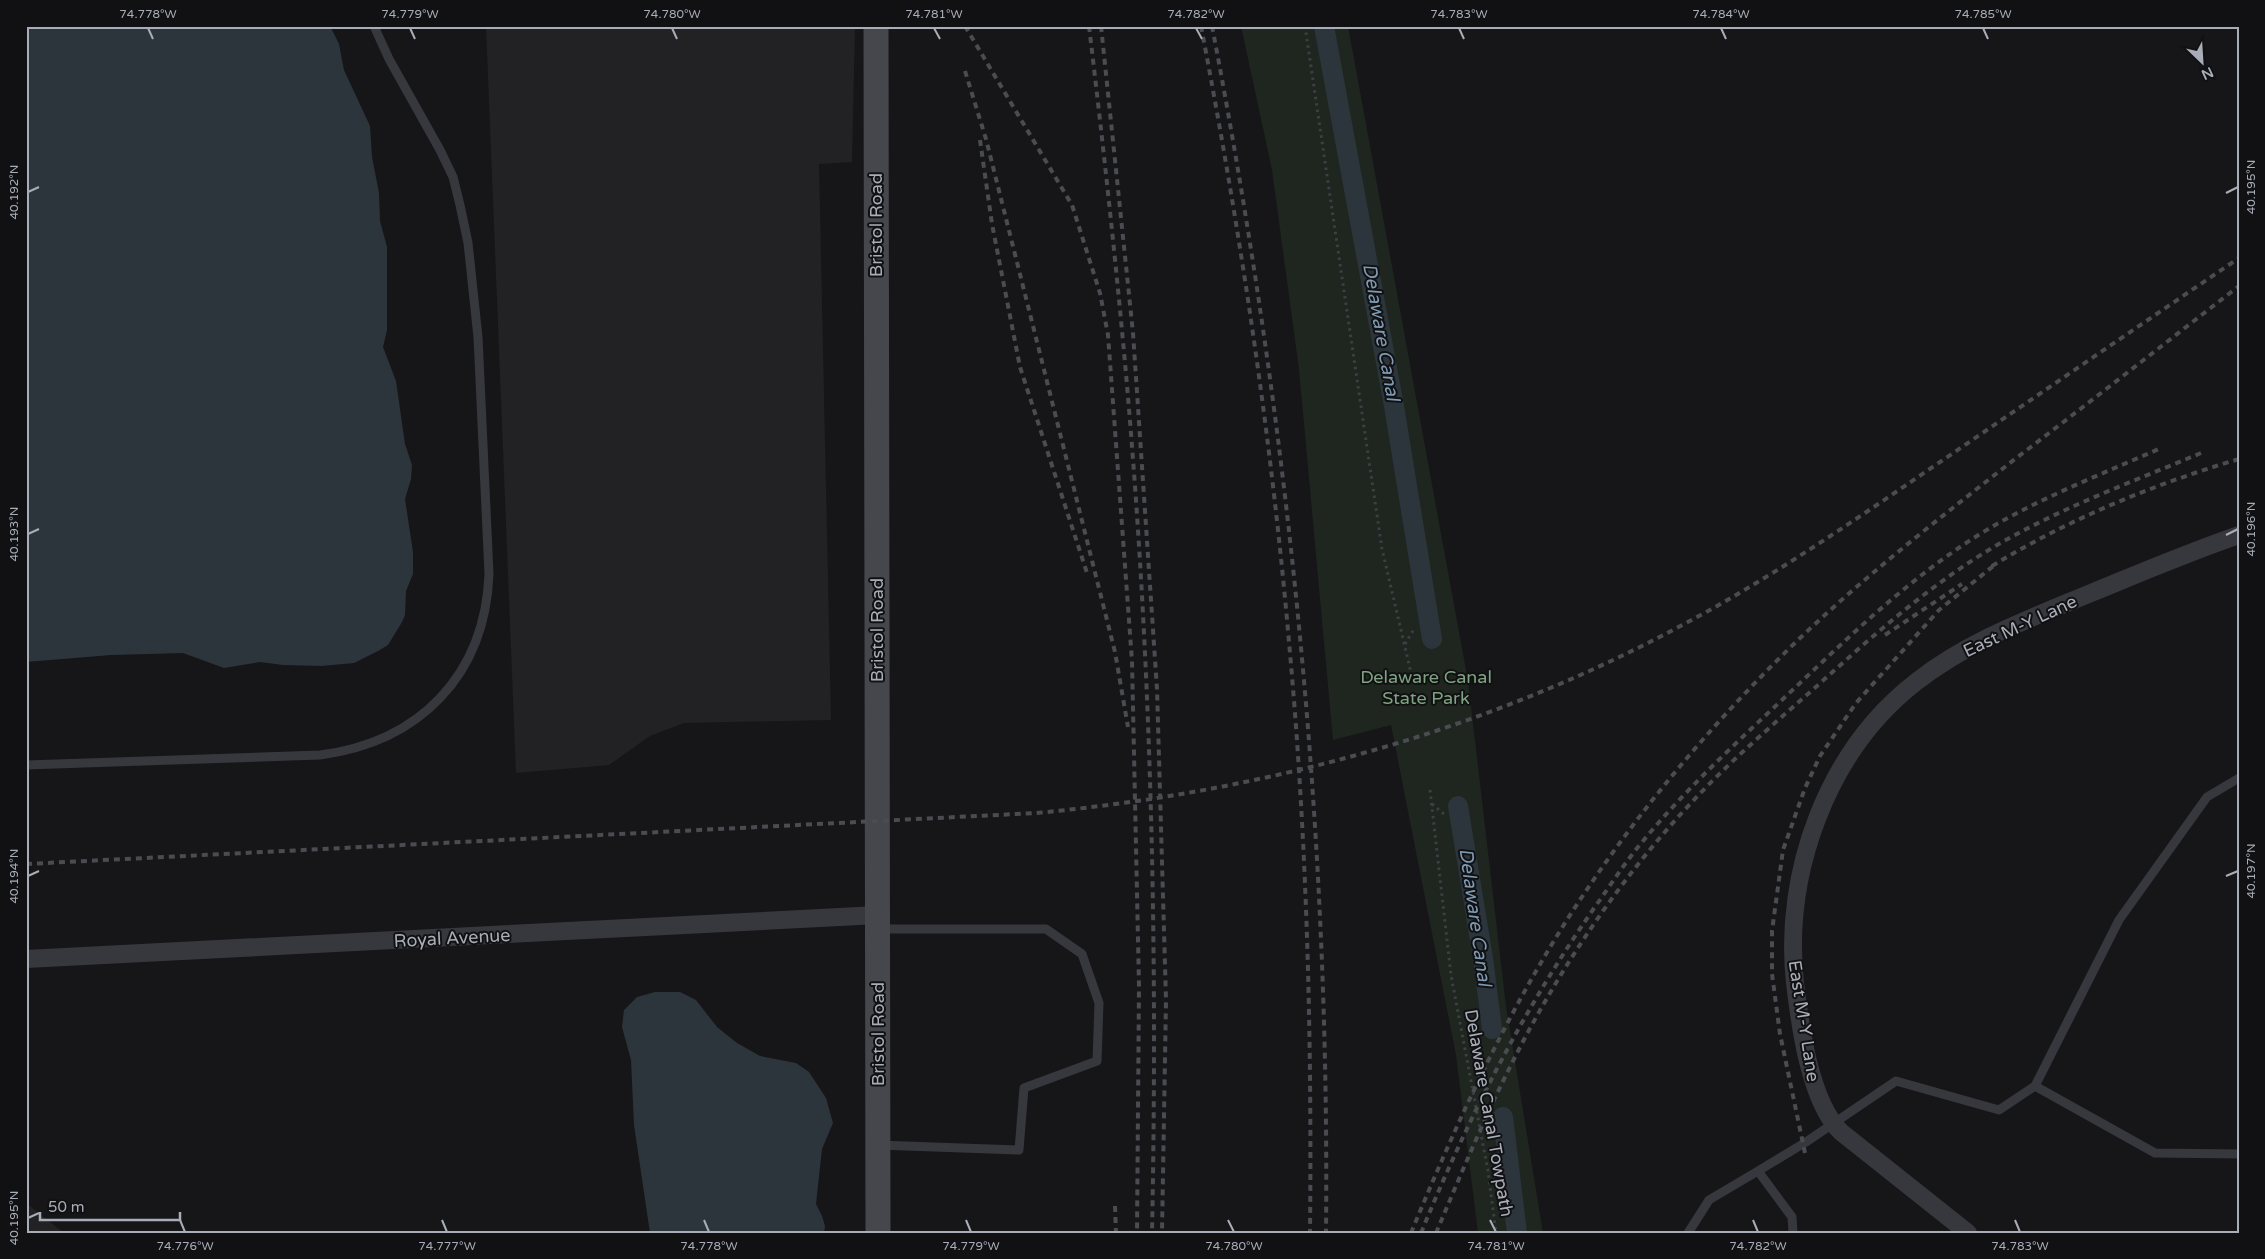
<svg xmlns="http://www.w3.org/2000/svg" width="2265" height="1259" font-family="'Varela Round',sans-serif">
<rect width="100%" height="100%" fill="#161618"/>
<path fill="#222225" d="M486,26H855L852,162L819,164L831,720L684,723L650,736L609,765L516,773Z
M26,1203L64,1233H26Z"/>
<path fill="#1e261f" d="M1241,26H1348L1468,681L1506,1006L1543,1233H1478L1456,1055L1391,725L1333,740L1299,369L1272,170Z"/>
<path fill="#2c353c" d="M26,26H330L339,44L344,70L370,126L372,157L379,193L380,221L387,247V330L383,347L396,381L405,444L412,465L411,479L405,499L413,552V574L406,591L405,615L402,622L388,645L378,651L354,663L321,666L283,665L260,662L224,668L183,653L111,655L26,662Z
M655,992H680L696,1000L717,1027L737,1043L760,1056L796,1063L809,1072L826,1098L833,1123L822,1149L816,1204L822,1216L825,1226L824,1233H650L634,1125L631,1060L622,1027L624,1010L637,997Z"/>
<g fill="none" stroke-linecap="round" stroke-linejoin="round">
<path stroke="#2c353c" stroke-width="20" d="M1324,26L1394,406L1432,639
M1458,806L1483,958L1492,1029
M1503,1117L1517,1233"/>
<path stroke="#3d3f44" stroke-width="3" stroke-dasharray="2.5 4" stroke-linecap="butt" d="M1305,26L1382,549L1411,673
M1405,644L1414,629
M1430,790L1451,975L1488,1171L1496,1233
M1432,804L1445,815"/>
<path stroke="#37383d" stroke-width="9" d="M26,765L320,755C420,742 485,675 489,574L478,337L468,243L460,205L453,177L440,150L389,59L374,26
M2035,1086L2119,920L2207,797L2239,778
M878,1145L1019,1150L1024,1088L1097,1061L1099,1003L1082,954L1046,929H879
M1688,1233L1709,1200L1758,1171
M1793,1233L1792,1217L1758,1171L1806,1142L1896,1081L1999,1110L2035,1086L2155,1153L2239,1154"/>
<path stroke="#37383d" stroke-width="18" d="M26,959L878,915
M1968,1233L1841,1132C1810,1102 1800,1026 1795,983C1783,873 1827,751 1916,682C1968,641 2031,618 2091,593C2140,573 2189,552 2239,535"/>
<path stroke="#45474d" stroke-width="25" d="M876,26L878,1233"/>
<path stroke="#4a4c52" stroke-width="4" stroke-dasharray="6 5" stroke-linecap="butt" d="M965,26L1072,205L1100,293L1108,335L1132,661L1139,986L1137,1233
M1089,26C1102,135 1114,244 1124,352C1151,645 1158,939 1152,1233
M1101,26L1133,333L1157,689L1166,1000L1162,1233
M1201,26C1240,230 1271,435 1289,642C1307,838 1312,1036 1310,1233
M1212,26C1288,423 1330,828 1326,1233
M965,71L986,139L1115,652L1128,727
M980,140L992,224L1020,367L1087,573
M1992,566C2069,519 2152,485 2239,459
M1885,635L1962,584
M26,864L1036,813C1263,792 1485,732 1686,623C1776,575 1859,517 1943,460C2041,393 2140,325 2239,258
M1805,1153L1780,1034L1772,974V931L1783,850L1805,788L1820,756L1856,703L1939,610L1997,563
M1115,1206L1116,1233
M1411,1233C1461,1112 1516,993 1590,885C1649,798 1722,713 1798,640C1866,575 1941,517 2015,459C2090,402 2164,344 2239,286
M1421,1233C1468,1118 1525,1006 1597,904C1612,883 1626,861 1643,841C1690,784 1746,734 1800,683C1857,629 1913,576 1980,534C2037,499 2100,475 2161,448
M1436,1233C1461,1174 1486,1114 1515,1057C1561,966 1622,876 1692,802C1731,760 1775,723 1817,686C1878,631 1942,574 2015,535C2074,503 2139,479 2201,453"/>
</g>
<path fill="none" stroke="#a8adb8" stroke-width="2" d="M148,28L153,39M410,28L415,39M672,28L677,39M934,28L940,39M1196,28L1202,39M1459,28L1464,39M1721,28L1726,39M1983,28L1988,39M28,192L39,187M2226,193L2238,187M28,534L39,529M2226,535L2238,529M28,876L39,871M2226,876L2238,871M28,1218L39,1213M180,1220L185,1232M442,1220L447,1232M704,1220L709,1232M966,1220L971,1232M1228,1220L1234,1232M1490,1220L1496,1232M1753,1220L1758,1232M2015,1220L2020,1232"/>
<g text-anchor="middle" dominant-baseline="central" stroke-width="4" stroke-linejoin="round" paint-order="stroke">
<g font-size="18" fill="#a8adb8" stroke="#111113">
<text transform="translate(876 225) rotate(-90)">Bristol Road</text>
<text transform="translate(2020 626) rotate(-25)">East M-Y Lane</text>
<text transform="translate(877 630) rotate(-90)">Bristol Road</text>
<text transform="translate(452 938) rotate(-3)">Royal Avenue</text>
<text transform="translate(1804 1021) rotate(81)">East M-Y Lane</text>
<text transform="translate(878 1034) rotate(-90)">Bristol Road</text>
<text transform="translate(1489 1113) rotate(80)">Delaware Canal Towpath</text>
</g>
<g font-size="18" fill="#7fa381" stroke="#111113">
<text x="1426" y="677">Delaware Canal<tspan x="1426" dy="21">State Park</tspan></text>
</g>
<g font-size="19" font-style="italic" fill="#7f9bb3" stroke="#111113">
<text transform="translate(1381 332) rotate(80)">Delaware Canal</text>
<text transform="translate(1475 917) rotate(82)">Delaware Canal</text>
</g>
</g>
<rect width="2265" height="1259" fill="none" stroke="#111113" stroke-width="55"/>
<g transform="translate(2202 62) rotate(155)" stroke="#111113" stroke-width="4" paint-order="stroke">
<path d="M0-4L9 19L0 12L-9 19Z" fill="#a8adb8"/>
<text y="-8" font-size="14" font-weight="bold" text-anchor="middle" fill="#a8adb8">N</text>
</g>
<path d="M40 1212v8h140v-8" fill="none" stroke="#a8adb8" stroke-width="2.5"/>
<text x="48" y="1212" font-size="15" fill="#a8adb8" stroke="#111113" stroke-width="4" paint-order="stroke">50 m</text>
<rect x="28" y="28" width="2210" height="1204" fill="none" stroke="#a8adb8" stroke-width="2"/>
<g font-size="12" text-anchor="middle" fill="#a8adb8">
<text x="148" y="18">74.778°W</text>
<text x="410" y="18">74.779°W</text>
<text x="672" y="18">74.780°W</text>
<text x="934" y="18">74.781°W</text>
<text x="1196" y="18">74.782°W</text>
<text x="1459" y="18">74.783°W</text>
<text x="1721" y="18">74.784°W</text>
<text x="1983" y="18">74.785°W</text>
<text transform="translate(2251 187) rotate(-90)" y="4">40.195°N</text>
<text transform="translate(14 192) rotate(-90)" y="4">40.192°N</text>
<text transform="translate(2251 529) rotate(-90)" y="4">40.196°N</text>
<text transform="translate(14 534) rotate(-90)" y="4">40.193°N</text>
<text transform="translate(2251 871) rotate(-90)" y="4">40.197°N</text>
<text transform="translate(14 876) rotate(-90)" y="4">40.194°N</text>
<text transform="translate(14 1218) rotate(-90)" y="4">40.195°N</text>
<text x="185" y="1250">74.776°W</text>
<text x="447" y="1250">74.777°W</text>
<text x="709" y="1250">74.778°W</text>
<text x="971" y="1250">74.779°W</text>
<text x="1234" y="1250">74.780°W</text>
<text x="1496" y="1250">74.781°W</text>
<text x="1758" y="1250">74.782°W</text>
<text x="2020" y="1250">74.783°W</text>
</g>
</svg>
